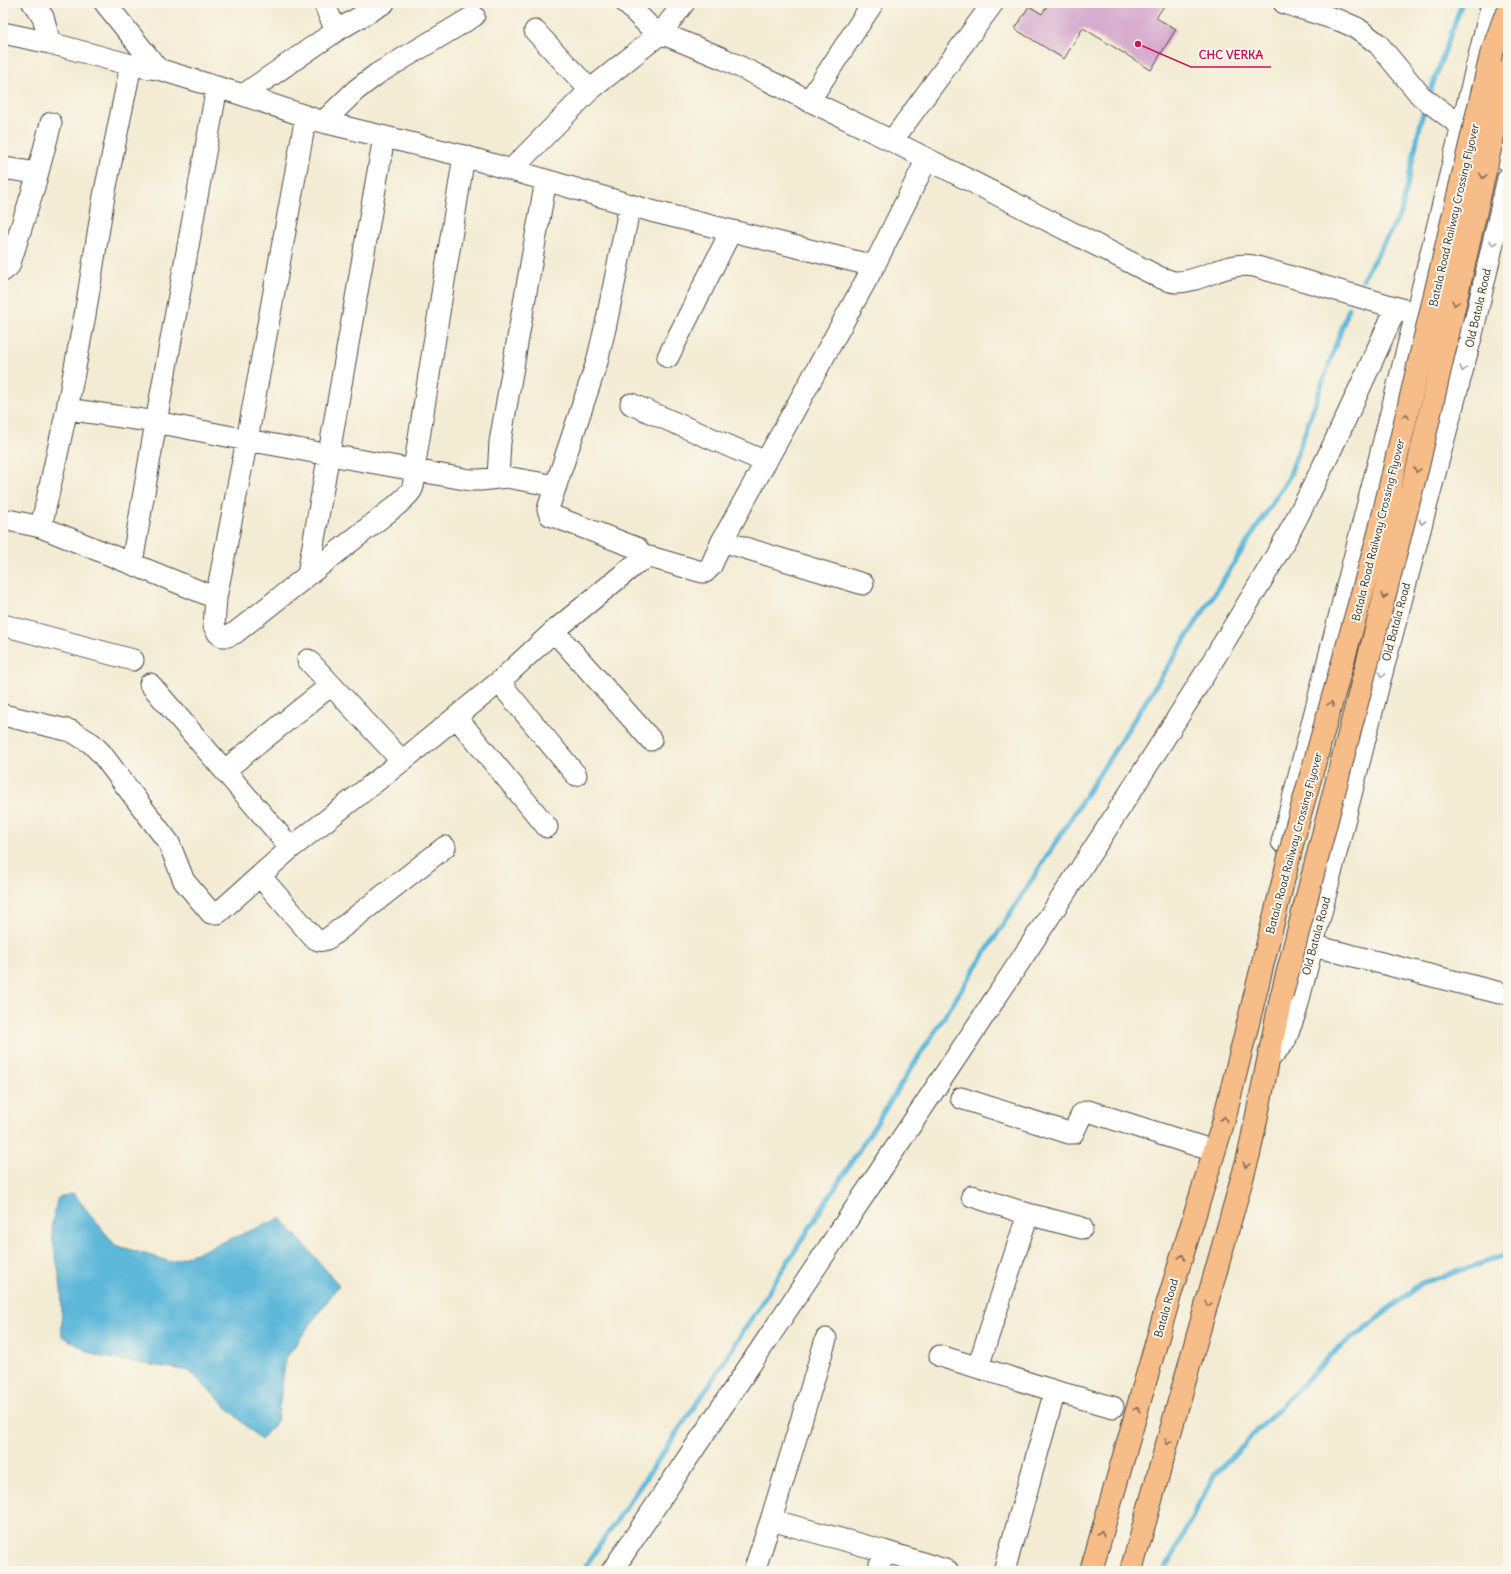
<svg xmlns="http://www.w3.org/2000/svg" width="1511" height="1574" font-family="Delius,sans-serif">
<rect width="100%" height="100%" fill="#fbf7ec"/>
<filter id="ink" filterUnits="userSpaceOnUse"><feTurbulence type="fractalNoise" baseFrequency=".025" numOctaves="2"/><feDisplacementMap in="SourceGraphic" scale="8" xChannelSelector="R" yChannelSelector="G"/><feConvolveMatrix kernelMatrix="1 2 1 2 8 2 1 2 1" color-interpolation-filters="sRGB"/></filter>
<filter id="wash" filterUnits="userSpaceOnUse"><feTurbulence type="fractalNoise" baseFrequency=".012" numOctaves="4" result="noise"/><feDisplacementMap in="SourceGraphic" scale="16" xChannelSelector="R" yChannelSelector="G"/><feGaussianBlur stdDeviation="0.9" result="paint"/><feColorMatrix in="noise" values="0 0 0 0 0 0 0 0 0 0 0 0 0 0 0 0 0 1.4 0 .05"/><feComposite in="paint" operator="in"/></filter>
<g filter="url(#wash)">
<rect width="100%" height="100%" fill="#f3ebd3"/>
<path fill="#5bb7d9" stroke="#437182" d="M73,1193L115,1245L171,1262L204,1250L281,1218L339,1285L286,1358L277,1421L261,1440L189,1371L96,1356L62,1336C61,1318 63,1299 60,1281C56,1247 46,1234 58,1198Z"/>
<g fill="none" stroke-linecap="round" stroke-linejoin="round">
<path stroke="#5bb7d9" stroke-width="5" d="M1429,95L1462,3
M1363,279L1401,213L1424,108
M582,1571L704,1393L1289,477L1349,308
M1164,1571L1215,1474L1331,1355L1422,1283L1508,1255"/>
</g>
<g id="blocks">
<path fill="#d7accf" d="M1049,3H1166L1156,18L1176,29L1151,70L1083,28L1064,59L1015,29L1029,6L1042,14Z"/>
</g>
</g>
<g filter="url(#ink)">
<use href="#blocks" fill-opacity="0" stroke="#494844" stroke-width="1"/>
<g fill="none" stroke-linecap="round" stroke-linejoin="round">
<g stroke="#494844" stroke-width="23">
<path id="minor" d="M33,3L43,17L50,43
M105,3L158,69
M324,3L336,31
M626,3L650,27L661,33L724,59L892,141L1161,278C1166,279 1171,282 1176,282C1204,282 1224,261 1254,266L1473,330
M1284,3L1341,21L1357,28L1378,44L1421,96L1508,161
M535,31L590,90
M3,33L50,43L131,65L158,69L243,95L323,122L464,156L651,211L874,266
M243,95L336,31L384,3
M809,101L873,3
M306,116L247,440L216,598L214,626L218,633L222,636H228L235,633L397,505C412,491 415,491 414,469L464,156
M323,122L356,90L377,74L474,16
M892,141L993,3
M3,168L37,173
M511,170L590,90L661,33L684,3
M630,205L606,324L597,362L548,509L550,515L637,548L644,558
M3,271L9,266L34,187L51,123
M668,357L731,231
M631,404L766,462
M67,409L156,422L247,440L470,480H481L506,477L556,486
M498,477L500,442L524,303L546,180
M3,519L41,527L216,598
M41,527L67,409L85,315L104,196L131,65
M722,541L863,584
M132,563L156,422L217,87
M308,574L384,137
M3,625L133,660
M554,631L651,740
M308,660L402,761
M499,682L576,775
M150,684L291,848
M3,715L71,731L91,743L101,753L169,843L184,881L211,913H218L291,848L402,761L499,682L554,631L638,562L650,557L702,572H705L711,566L722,541L874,266L927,159
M456,717L547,827
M225,770L331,685
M1282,842L1416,314L1492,3
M260,876L313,937C319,942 324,941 330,937L445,847
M1314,946L1500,993
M1269,1059L1285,1041L1296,1011L1378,688L1473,330L1508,178
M961,1098L1069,1133H1073L1082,1114L1088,1111L1214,1151
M972,1196L1028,1214L1082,1228
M940,1356L1055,1391L1113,1407
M978,1367L1028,1214
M771,1520L884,1551L948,1571
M612,1571C738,1383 865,1194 991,1005C1064,895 1136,785 1206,672C1234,625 1264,579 1290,531C1329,458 1362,383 1396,308
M754,1571L771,1520L826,1339
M878,1571L884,1551
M1004,1571L1055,1391"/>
</g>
<g stroke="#494844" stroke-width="24">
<path id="major" d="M1091,1571L1170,1295L1224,1120L1254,999
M1131,1571L1249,1154L1281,998"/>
</g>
<use href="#minor" stroke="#fff" stroke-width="21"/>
<use href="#major" stroke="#f7bd88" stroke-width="22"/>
<g stroke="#494844" stroke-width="24" stroke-linecap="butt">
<path id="major-bridge" d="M1281,998L1418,466L1508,70
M1254,999L1297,825L1379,533L1491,55L1504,19L1508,13"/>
</g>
<use href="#major-bridge" stroke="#f7bd88" stroke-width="22"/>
</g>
<defs><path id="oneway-chevron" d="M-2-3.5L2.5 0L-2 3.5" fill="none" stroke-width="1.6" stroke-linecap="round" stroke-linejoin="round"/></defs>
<g stroke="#876d55">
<use href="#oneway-chevron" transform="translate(1483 176) rotate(103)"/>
<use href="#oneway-chevron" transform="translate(1455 303) rotate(103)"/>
<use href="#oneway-chevron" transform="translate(1406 416) rotate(-77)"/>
<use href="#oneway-chevron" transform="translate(1417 470) rotate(104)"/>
<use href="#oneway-chevron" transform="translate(1384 596) rotate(104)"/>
<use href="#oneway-chevron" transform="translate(1331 704) rotate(-74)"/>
<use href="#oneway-chevron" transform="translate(1224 1119) rotate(-75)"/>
<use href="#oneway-chevron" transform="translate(1246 1165) rotate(105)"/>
<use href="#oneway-chevron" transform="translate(1182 1257) rotate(-73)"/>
<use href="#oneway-chevron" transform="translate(1208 1304) rotate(106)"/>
<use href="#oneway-chevron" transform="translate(1137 1409) rotate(-74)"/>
<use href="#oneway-chevron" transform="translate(1168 1442) rotate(106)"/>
<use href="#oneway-chevron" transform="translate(1101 1533) rotate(-74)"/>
</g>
<g stroke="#a0a0a0">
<use href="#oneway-chevron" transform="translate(1493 243) rotate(103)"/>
<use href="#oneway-chevron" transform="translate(1463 369) rotate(105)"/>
<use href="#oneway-chevron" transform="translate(1422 522) rotate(105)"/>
<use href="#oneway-chevron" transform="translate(1382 675) rotate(105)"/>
</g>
</g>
<g text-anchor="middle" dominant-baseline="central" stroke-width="4" stroke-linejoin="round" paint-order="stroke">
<g font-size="11" fill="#2b2b2b" stroke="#fbf7ec">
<text transform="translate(1454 215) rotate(-77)">Batala Road Railway Crossing Flyover</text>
<text transform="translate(1478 308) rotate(-77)">Old Batala Road</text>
<text transform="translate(1378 530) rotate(-76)">Batala Road Railway Crossing Flyover</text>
<text transform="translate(1396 622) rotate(-75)">Old Batala Road</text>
<text transform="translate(1294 843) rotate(-75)">Batala Road Railway Crossing Flyover</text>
<text transform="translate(1316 936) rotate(-75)">Old Batala Road</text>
<text transform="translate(1166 1308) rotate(-74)">Batala Road</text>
</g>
</g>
<path fill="none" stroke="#c2185b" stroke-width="1.5" d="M1138 44L1191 67H1271"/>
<circle fill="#c2185b" stroke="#fbf7ec" stroke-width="1.5" cx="1138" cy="44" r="4"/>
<g font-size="12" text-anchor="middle" font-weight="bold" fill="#c2185b" stroke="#fbf7ec" stroke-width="4" stroke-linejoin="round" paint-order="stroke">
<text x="1231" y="59">CHC VERKA</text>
</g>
<rect width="1511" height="1574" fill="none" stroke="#fbf7ec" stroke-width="16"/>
</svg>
